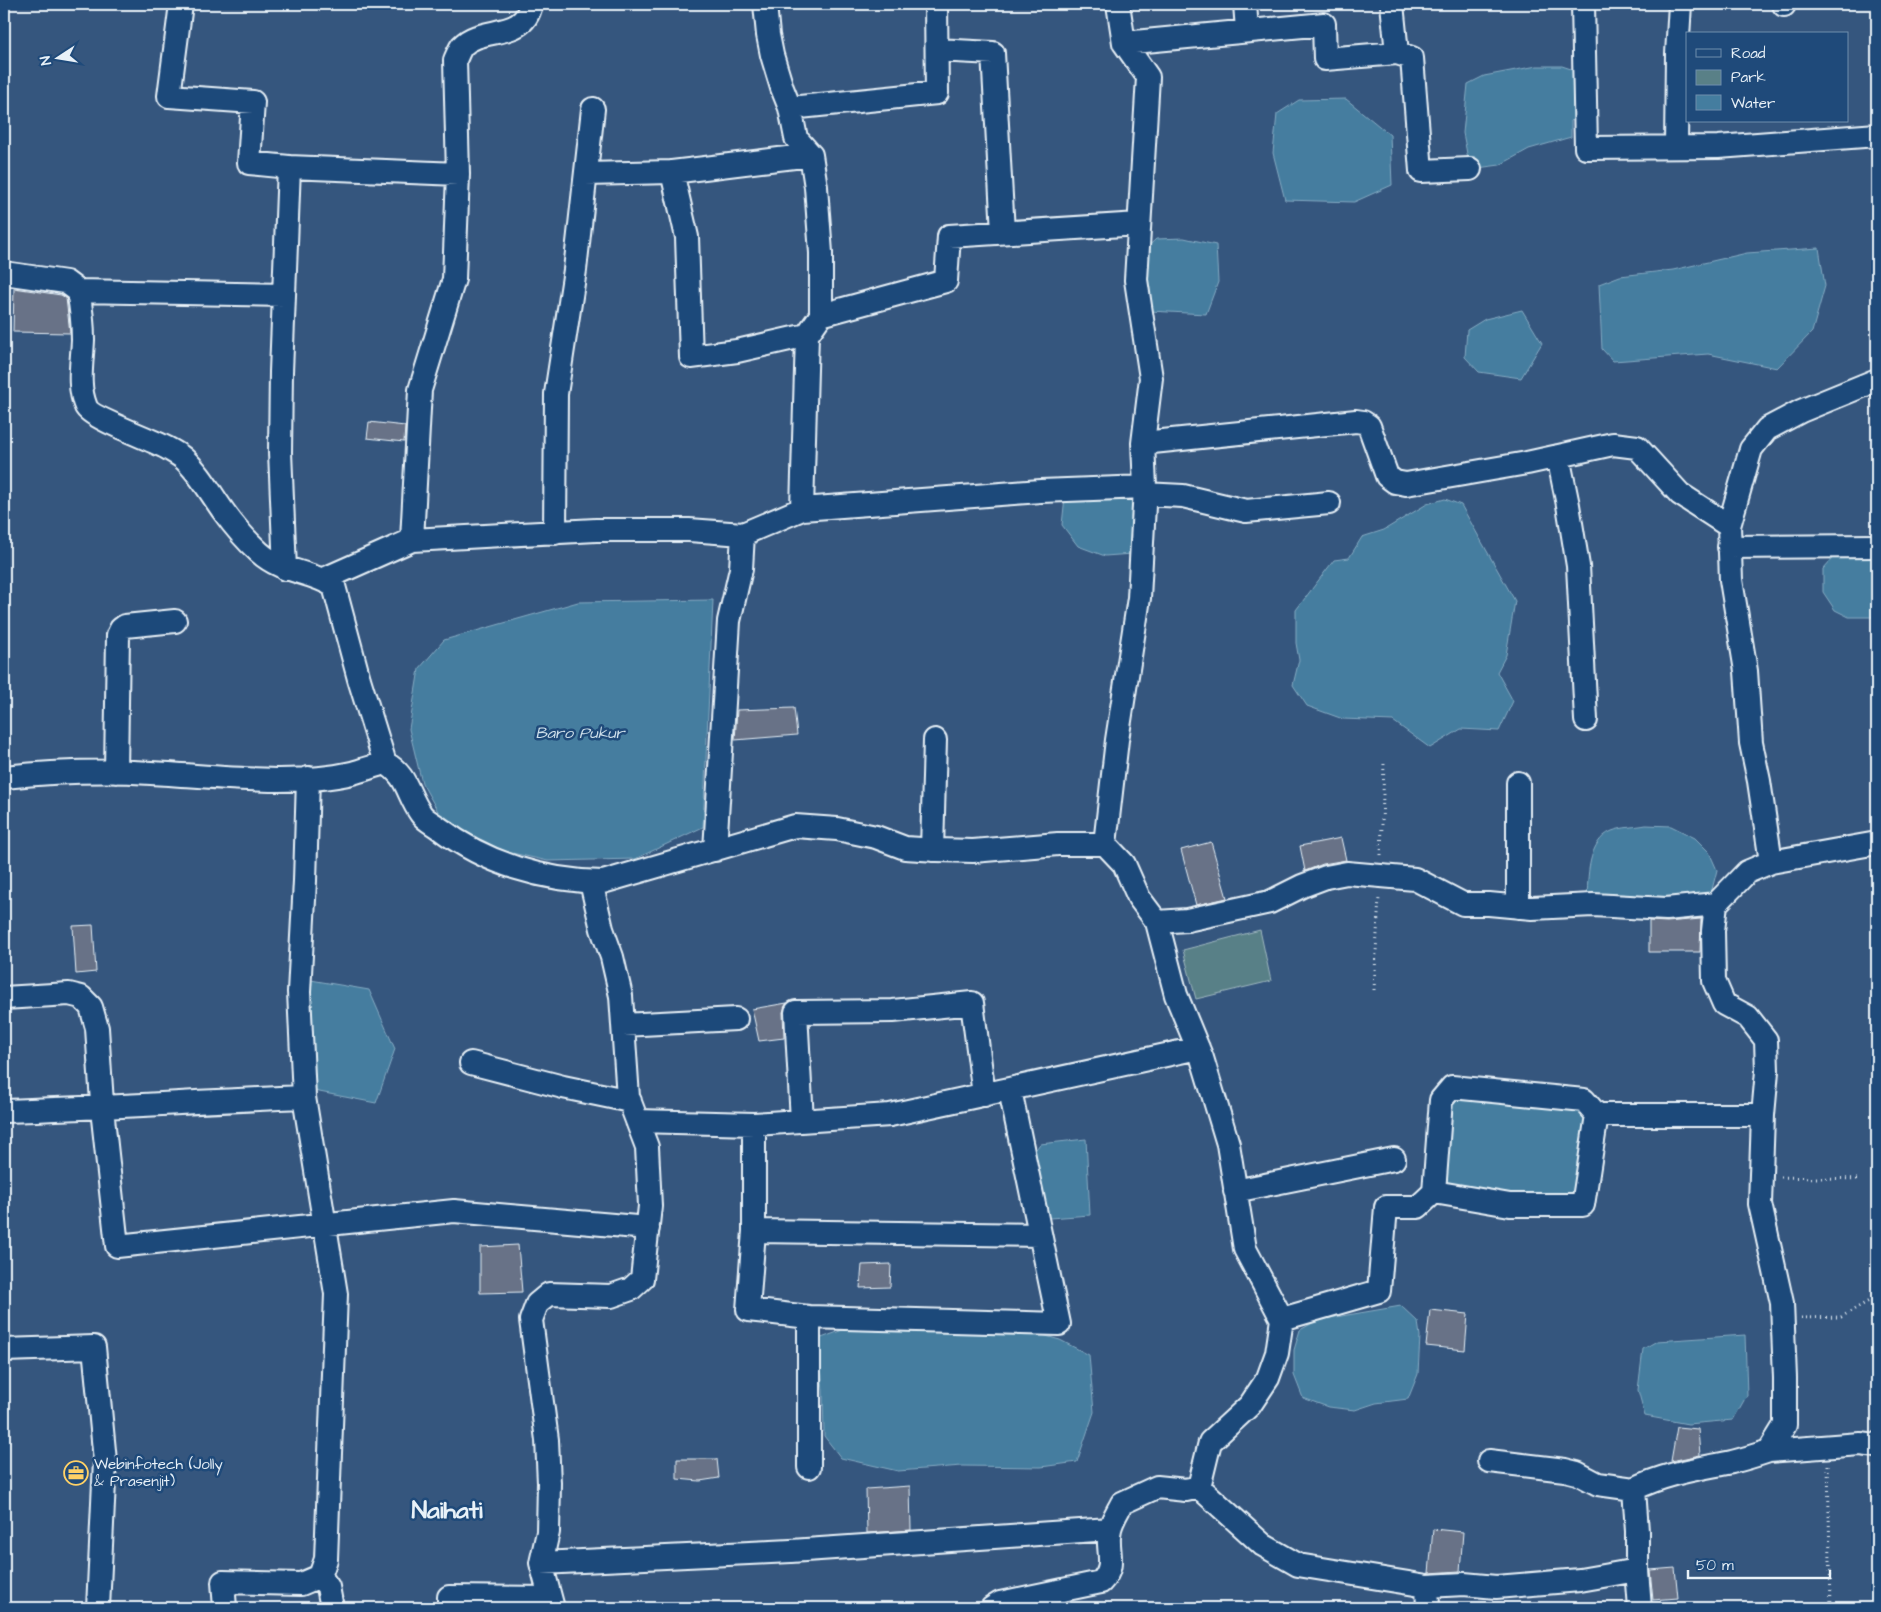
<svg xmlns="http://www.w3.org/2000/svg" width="1881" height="1612" font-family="'Architects Daughter',sans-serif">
<rect width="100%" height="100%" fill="#35567e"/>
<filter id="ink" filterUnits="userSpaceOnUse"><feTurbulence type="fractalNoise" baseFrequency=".02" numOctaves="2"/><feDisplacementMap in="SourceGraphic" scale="10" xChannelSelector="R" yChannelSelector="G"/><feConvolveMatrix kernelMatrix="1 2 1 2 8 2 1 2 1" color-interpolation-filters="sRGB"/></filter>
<g filter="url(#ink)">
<path fill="#598087" stroke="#a0b8c0" d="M1260,930L1271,981L1196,999L1183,950Z"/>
<path fill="#447d9f" stroke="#86abc3" d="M1537,66H1562L1574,70L1579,115L1571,121V137L1529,149L1500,165L1470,169L1463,133L1468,84L1484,76Z
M1346,99L1390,135L1392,185L1354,202L1285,200L1273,153L1277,114L1299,100Z
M1184,238L1216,245L1218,282L1206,314L1150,311L1141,253L1156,239Z
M1819,248L1825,286L1812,332L1777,368L1708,354L1613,361L1602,349L1599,284L1620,276L1673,270L1747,253Z
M1522,310L1542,343L1521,378L1479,372L1465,357L1467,330L1485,319Z
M1128,496L1137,509L1132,554L1105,556L1078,546L1062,525L1065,497Z
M1445,499L1461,505L1515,601L1506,655L1497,672L1513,701L1499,731L1461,729L1430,748L1393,721L1343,719L1307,706L1293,685L1299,660L1296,643V610L1334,560L1349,558L1362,537L1384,530L1427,504Z
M1877,546V617H1849L1835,610L1823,592V569L1840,550Z
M713,600L703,827L635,859L548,861L454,840L422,783L409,729L419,669L444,640L578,602Z
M1646,825L1671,826L1695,838L1709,852L1717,870L1709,901L1587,900C1588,878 1587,841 1612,831C1622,827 1636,827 1646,825Z
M305,979L369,990L395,1049L376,1103L309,1090Z
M1461,1098L1568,1104L1587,1114L1582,1154L1572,1200L1443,1191L1445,1138L1454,1101Z
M1086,1139L1090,1215L1036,1219L1025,1163L1040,1144Z
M1401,1306L1418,1322L1420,1336L1418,1374L1408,1399L1376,1403L1355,1410L1328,1407L1303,1398L1294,1375V1350L1300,1330L1318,1320Z
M853,1326L1021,1329L1060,1340L1089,1355L1094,1412L1077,1462L1041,1467L962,1466L898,1471L841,1458L824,1436L823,1391L819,1339Z
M1745,1335L1747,1395L1733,1420L1688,1424L1645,1416L1638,1390L1643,1349L1657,1341Z"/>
<path fill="#677287" stroke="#e8f1f8" d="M14,288L61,295L66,298L70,333L13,332Z
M369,422L405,426L404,442L367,438Z
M794,708L797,735L735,740L737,710Z
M1341,838L1346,860L1323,864L1305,871L1300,846Z
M1211,842L1227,898L1196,905L1181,850Z
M1701,919L1700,952H1649V921L1667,922Z
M93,925L96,972L76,974L73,926Z
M787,1003L783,1012L784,1038L759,1041L752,1009Z
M518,1245L522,1292L480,1293V1247Z
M891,1264L890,1287L860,1288L862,1265Z
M1430,1310L1468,1314L1465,1350L1426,1346Z
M1677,1427L1698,1429L1700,1455L1671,1461Z
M677,1459H717L719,1478L700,1481L677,1479Z
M910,1486L911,1530L867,1533L866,1489Z
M1433,1529L1463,1532L1460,1571L1429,1573Z
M1675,1568L1678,1598L1653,1600L1650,1570Z"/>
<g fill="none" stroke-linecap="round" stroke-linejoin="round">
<g stroke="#e8f1f8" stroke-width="26">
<path id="street" d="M181,4L169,96L253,102L249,163L289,167
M765,4L768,35L772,55L782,88L790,108L796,138L811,155L816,187L821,253V315L807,335L802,509
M1118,4L1124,43L1148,77L1136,280L1151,378L1143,443L1145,487
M1245,4L1247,30
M1392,4L1397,53
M1583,4L1586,148L1718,147L1877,135
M1784,4V5
M1124,43L1324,24L1325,59L1397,53L1412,58L1421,171L1470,169
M937,50L993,53L1003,232
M790,108L937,93L936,4
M1676,147L1677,54L1680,4
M586,174L672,172
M4,273L66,282L78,291C81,307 83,323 83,340C82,363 77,386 86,407C91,418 153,440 167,448C172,451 178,454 183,458C200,473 211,494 224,512C234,526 246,540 259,552C283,574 310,570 334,586L359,679L385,763
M78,291L284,295
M821,315L946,281L949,236L1139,224
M807,335L737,351L691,357L687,237L672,172L811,155
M1143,443L1356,421L1363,422L1369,426L1387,476L1395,482L1406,484L1527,463L1613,444L1637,447L1680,494L1729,526
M1558,456L1568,505L1578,566L1586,720
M1144,494L1183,496L1246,511L1329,503
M555,533L556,394L575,270L593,109
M412,540L596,530H689L743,534L802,509L1041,491L1145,487L1139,598L1117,740L1105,844
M1729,547L1877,546
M285,569L280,452L281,372L289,167L458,174
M324,579L412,540L420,390L454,279L458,174L455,60C457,56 459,50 462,46C482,25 524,41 531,4
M116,772L118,635L121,629L125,626L175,621
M4,777C53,772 102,770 151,773C214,776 291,787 352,773C363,770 374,766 385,763C408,775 407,795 421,814C425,820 434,824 439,828C486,864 545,881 603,882L795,826L837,829L876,837L905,848L937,850L973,851L1058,844H1105L1124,864L1139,898L1157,922L1187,920L1270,902L1302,886L1326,877L1347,873L1415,879L1463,904H1489L1532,908L1593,905L1666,909L1716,904
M308,778L305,881L299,992L304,1097L336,1294L326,1559L320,1576L328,1587L332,1608
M1518,783V907
M715,850L729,621L741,569L743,534
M932,850L935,740
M1771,862L1877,843
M4,998L69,994L81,997L91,1007L97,1028L103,1118L117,1246L454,1211L648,1228
M623,1025L736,1019
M471,1063L563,1087L630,1101
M4,1111C104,1108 204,1101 304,1097
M1597,1115L1583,1205H1510L1434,1192L1441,1100L1452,1087L1584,1100L1597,1115H1763
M637,1121L754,1124L890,1115L1198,1048
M802,1121L796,1012L893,1011L972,1003L984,1095
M754,1124V1231L748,1310L809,1317L1059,1324L1010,1090
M1235,1191L1394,1159
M754,1231L1040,1235
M1282,1319L1379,1291L1386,1207H1418L1434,1192
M4,1350L94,1347L105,1461L98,1608
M1769,1451L1860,1444L1877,1446
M1489,1461L1565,1470L1577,1473L1598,1484L1634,1489
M809,1467V1317
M1199,1487L1263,1545L1298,1565L1427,1586
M541,1563L791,1551L1110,1529
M1637,1570L1640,1608
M225,1608L223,1582L301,1584L320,1576
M449,1608V1597L550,1598
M553,1608L541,1563L548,1532L549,1483L547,1440L531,1320L537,1304L549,1294L611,1296L631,1289L642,1279L650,1206L647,1147L628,1097L621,996L612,957L602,929L591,882
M992,1608L1000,1603L1101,1582C1118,1565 1105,1549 1110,1529C1112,1520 1118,1511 1122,1503L1157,1487L1186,1490L1199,1487L1210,1442L1250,1405L1268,1378L1277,1353L1282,1319L1245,1249L1228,1144L1202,1058L1176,995L1157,922
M1428,1608L1427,1586L1464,1584L1496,1587L1580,1580L1637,1570V1531L1634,1489C1666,1473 1698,1469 1732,1462C1744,1459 1757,1455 1769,1451L1785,1425V1378L1782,1303L1760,1204L1763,1115L1767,1071L1766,1040L1748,1017L1724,1004L1714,981L1713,931L1716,904L1747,872L1771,862L1759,781L1751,743L1746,671L1731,580L1729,526L1751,449L1767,429L1801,411L1877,380"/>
</g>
<path stroke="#e8f1f8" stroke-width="3" stroke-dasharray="1 4" stroke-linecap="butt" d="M1381,855L1384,764
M1374,990L1379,897
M1781,1177L1858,1179
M1801,1318L1841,1317L1869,1301L1877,1300
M1828,1465L1831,1608"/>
<use href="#street" stroke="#1f4a7a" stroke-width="22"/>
</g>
</g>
<defs>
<g id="office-ring" transform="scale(1.25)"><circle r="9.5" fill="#1f4a7a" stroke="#ffd166" stroke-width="1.5"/><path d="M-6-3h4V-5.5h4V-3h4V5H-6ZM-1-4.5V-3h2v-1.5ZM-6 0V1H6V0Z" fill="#ffd166"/></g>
</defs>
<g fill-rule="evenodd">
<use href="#office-ring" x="76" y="1473"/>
</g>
<g text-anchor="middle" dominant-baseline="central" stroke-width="5" stroke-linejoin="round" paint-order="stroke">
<g font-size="15" fill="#e8f1f8" stroke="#1f4a7a" text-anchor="start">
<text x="94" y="1464">Webinfotech (Jolly<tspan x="94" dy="17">&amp; Prasenjit)</tspan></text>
</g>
<g font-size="16" font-style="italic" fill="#cfe0eb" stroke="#1f4a7a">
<text x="580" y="733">Baro Pukur</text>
</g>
<g font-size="25" font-weight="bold" fill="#e8f1f8" stroke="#1f4a7a">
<text x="447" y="1510">Naihati</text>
</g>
</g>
<rect width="1881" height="1612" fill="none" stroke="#1f4a7a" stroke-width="20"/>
<rect x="10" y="10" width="1861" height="1592" fill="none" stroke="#e8f1f8" stroke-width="2" filter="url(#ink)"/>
<rect x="1686" y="32" width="162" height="90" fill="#1f4a7a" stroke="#6f8dac"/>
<rect x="1696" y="49" width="25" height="8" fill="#1f4a7a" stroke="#6f8dac"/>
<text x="1731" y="58" font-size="15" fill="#e8f1f8">Road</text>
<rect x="1696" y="70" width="25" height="15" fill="#598087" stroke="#6f8dac"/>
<text x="1731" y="82" font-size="15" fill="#e8f1f8">Park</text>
<rect x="1696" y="95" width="25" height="15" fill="#447d9f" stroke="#6f8dac"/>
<text x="1731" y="108" font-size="15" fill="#e8f1f8">Water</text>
<g transform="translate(58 58) rotate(258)" stroke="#1f4a7a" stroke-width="4" paint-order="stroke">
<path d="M0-4L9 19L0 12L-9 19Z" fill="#e8f1f8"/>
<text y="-8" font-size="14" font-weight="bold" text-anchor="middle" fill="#e8f1f8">N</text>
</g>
<path d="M1688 1570v8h142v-8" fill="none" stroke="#e8f1f8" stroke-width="2.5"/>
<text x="1696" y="1570" font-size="15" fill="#e8f1f8" stroke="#1f4a7a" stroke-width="4" paint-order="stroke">50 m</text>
</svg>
